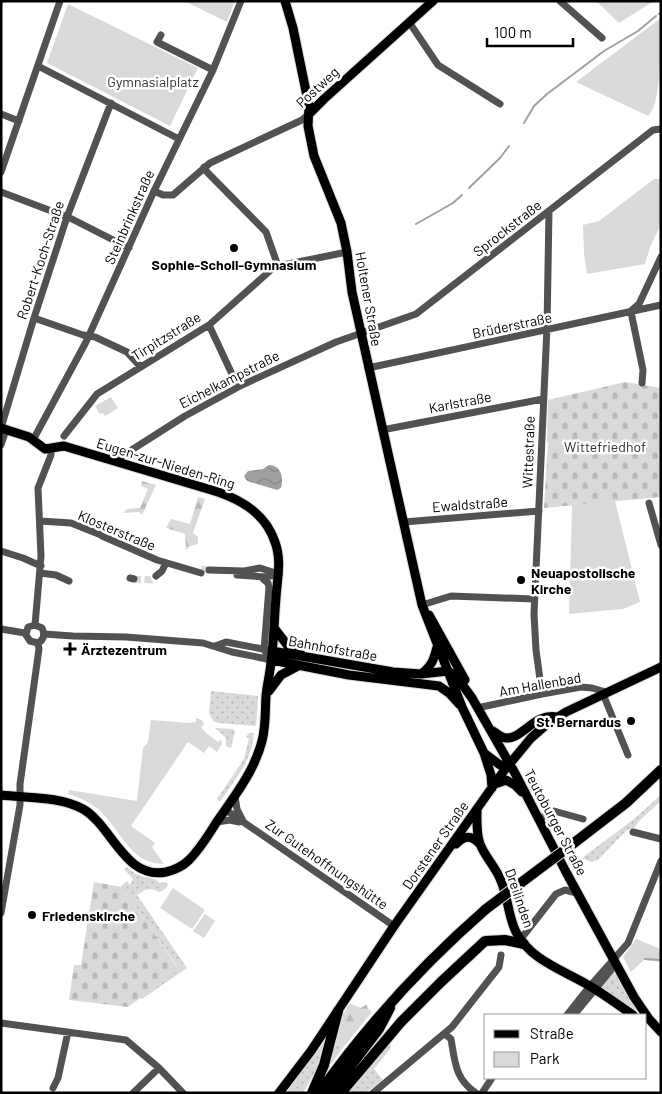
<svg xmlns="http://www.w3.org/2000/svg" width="662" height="1094" font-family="Barlow,sans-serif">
<defs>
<pattern id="grass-dots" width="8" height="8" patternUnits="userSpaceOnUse" patternTransform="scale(1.25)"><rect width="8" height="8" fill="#d9d9d9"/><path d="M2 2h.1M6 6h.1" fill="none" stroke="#b8b8b8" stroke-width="1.8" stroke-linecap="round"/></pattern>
<pattern id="forest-firs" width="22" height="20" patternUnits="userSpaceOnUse" patternTransform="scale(1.25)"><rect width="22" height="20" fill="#d9d9d9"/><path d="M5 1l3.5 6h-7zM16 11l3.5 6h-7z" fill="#b8b8b8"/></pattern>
<pattern id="cemetery-stones" width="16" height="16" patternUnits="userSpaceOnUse" patternTransform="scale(1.25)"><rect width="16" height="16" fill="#d9d9d9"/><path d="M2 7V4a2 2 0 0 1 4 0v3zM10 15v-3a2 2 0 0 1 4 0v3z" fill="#b8b8b8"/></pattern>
<pattern id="water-waves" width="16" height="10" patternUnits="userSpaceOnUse" patternTransform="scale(1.25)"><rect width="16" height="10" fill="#a0a0a0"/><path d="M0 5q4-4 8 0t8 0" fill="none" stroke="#888"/></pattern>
</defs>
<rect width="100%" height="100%" fill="#fff"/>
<path fill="url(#grass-dots)" d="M211,691L258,696L256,726L218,723L213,721L209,713Z
M215,728L232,729L235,731L231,748L226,746V738Z
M249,733H254L252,747L245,765L220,802L217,799L244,759L249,738L246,737Z
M661,795V801L640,820L634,828L627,830L598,860L591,862L582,858L634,819Z
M127,867L134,873L144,877L155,879L160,883L166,882L168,884C167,888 163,891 159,892C149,886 145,890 137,895L187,968L142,999L140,998L179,969L121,886L127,881L130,885L133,879L124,869Z
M613,972L616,973L642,1015H637L600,989Z
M350,1003L351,1004C347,1011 343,1017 341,1024C339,1030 340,1035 337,1041L340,1047L345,1045L323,1075L340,1019Z
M327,1038L320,1063L303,1093H286Z
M390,1041L391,1048L374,1069L383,1080L366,1093H345Z"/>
<path fill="url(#forest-firs)" d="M142,481L156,485L142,515L139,512L123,513L127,509L140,508L148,489L141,486Z
M198,497L205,499L193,533L198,537V544L190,546L186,550L185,534L166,528L171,519L190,524Z
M351,1004L361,1008L367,1004L368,1009L372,1012L345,1045L340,1047L337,1041C340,1035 339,1030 341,1024C343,1017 347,1011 351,1004Z"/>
<path fill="url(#cemetery-stones)" d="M625,382L661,388V497L544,508L548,443L547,441L548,400Z
M94,882L122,887L179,970L128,1007L69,1000L74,965H81Z"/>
<path fill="#d9d9d9" d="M184,1H235L227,22Z
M596,1H654L619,23Z
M68,4L198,68L170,126L47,63Z
M661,18C661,38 662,105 648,116L576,82Z
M654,179H661V224L650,247L645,264L587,274L584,253L583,225L599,221Z
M111,397L118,408L105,416L103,413L100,414L95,406Z
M615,501L640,602L623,609L569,614L572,505Z
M196,718L202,720L204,725L201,727L206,733L218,742L221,739L222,744L217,752L209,746L204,753L188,742L131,826L155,843L152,847L164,864C131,863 124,836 104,815C95,804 81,798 68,794L69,790L137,801L143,748L148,742L151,720L190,723L196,722Z
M173,888L205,910L192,929L160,908Z
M205,914L215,921L204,938L193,931Z
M636,939L661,949V962L644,960L631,972L623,957Z"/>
<path fill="url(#water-waves)" d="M269,465C281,465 284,478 281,488L277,490L247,481L244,476L248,471L263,469Z"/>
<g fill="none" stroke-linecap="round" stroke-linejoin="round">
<path stroke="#a0a0a0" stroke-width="2" d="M659,14L661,13
M524,123L534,106L547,94L604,51L638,31L656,16
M469,188L500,158L509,146
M416,224L453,203L462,195
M645,959L661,960"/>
<path stroke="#d9d9d9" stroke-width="7" stroke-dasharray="7 3.5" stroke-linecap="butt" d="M201,569L209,570
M134,579L151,580L156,576"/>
<g stroke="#dbdbdb" stroke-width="11">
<path id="major" d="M285,1L293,28L309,106L308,126L314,156L341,223L347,252L352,292L422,605L462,707L484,753L491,775L492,788
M309,114L324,99L433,1
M1,428L29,437L45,449L64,446L218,492C244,501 266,515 275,542C282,561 277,579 276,598C274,620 274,641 271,662C270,674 267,685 266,696C265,711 266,726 262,741C254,772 234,797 216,823C208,836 200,849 189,860C183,866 175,870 166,872C125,880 112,826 83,809C59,796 27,798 1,795
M429,615L465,680
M275,629L288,646L301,654
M272,651L393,672L421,674L448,671L456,676L472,698L516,775L566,872L634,997L649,1019L661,1032
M272,660L349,675L439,686L449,693L460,705
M421,674C432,666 434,659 437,647
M269,691L281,675L298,666
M491,730C495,732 498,735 502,737C520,744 533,712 557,717
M484,753L500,765L509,764
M495,784L506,780L515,785L522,792
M477,810C477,821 476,833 480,844C485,857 496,867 501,881C508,897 508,916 516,932C530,960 563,970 588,985C604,994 618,1005 633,1015
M456,844C465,835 471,835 480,844
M279,1093L311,1051L394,926L503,772L531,738L547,724L566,712L661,667"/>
</g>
<g stroke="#dbdbdb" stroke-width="12">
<path id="highway" d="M570,846L626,803L661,770
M312,1093L324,1065L338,1011
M319,1093C368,1024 423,964 486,909
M330,1093L379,1029L390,1008
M341,1093L401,1022L441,982L485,941L505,940L524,944"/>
</g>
<path stroke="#525252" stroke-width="7" d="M560,1L602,38
M409,22L438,65L500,104
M161,35L157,42L213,70
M38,66L179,139
M1,114L19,121
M204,167L207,172L266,232L278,266
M1,172L60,1
M154,191L163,195H173L210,163L302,120L309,114
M1,192L70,218L129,248
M631,311L639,304L661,257
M631,312L643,370L642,383
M34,318L83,335L95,337L127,352L140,366
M209,325L238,387
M368,368L661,305
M1,428L34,318L67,217L111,103
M382,430L543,399
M64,436L97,394L209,325L272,269L278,266L347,252
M33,440L86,342L154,191L213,70L241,1
M1,445L6,430
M119,463L122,456L185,416L242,385L336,342L416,314L653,130L661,129
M649,503L661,545
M40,521L71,523L101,535L102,536L157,560L201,573
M404,522L539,511
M1,551L23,558L41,566
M209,570L244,571L260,568L279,574
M40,573L56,575L69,581
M237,575L266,577L279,574
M156,576L162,571L166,563
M261,577L268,583L269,587L264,650L272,660
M130,578L134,579
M422,605L451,596L534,599
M35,625L28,627L26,635L30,641L38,643
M1,629L25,633
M44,634L73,636L126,637L203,643L232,652L272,660
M215,646L226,642L268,650
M542,694L536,650L534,614L547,327L549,211
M603,694L628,755
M477,708L542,694L581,687L592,688L606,692
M235,796L237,809L243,821
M226,810L394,926
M539,819L554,811L583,819
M217,822L230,820L239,822
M633,832L661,839
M1,913L20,805V784L39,649L38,643C44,640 45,634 42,628L35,625L41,556L38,488L51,455V449
M520,940L556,894L565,890L577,893
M567,1015L590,986L628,943L661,861
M574,1015L611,970L613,960
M1,1023L126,1040L159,1068L183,1093
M445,1034L451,1039C455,1062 455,1079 476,1093
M53,1088L58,1078L68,1032
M133,1093L159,1068
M373,1093L452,1027L499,967L501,955
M482,1093L492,1078"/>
<use href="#major" stroke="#000" stroke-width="9"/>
<use href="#highway" stroke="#000" stroke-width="10"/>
<g stroke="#dbdbdb" stroke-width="12" stroke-linecap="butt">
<path id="highway-bridge" d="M486,909L570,846"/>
</g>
<use href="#highway-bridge" stroke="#000" stroke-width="10"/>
</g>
<g fill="#000" stroke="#fff" stroke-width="2">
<circle cx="234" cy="248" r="5"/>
<circle cx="521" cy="580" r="5"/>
<path d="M67.5 641.5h5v5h5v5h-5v5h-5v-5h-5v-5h5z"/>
<circle cx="631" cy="721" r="5"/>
<circle cx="32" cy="915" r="5"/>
</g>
<g text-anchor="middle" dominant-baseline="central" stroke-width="5" stroke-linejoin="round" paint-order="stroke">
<g font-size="14" fill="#303030" stroke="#fff">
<text x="153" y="81">Gymnasialplatz</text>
<text x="605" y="446">Wittefriedhof</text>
</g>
<g font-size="14" fill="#000" stroke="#fff">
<text transform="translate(317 87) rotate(-43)">Postweg</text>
<text transform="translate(129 217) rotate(-66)">Steinbrinkstraße</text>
<text transform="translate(507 228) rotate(-38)">Sprockstraße</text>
<text transform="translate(40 260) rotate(-72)">Robert-Koch-Straße</text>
<text transform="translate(369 299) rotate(80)">Holtener Straße</text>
<text transform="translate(512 325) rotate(-12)">Brüderstraße</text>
<text transform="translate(166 336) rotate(-32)">Tirpitzstraße</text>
<text transform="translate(229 379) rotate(-27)">Eichelkampstraße</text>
<text transform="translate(460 402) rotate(-11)">Karlstraße</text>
<text transform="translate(528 452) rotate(-88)">Wittestraße</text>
<text transform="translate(166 463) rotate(17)">Eugen-zur-Nieden-Ring</text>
<text transform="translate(470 504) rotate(-4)">Ewaldstraße</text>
<text transform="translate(117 530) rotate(23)">Klosterstraße</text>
<text transform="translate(333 648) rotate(10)">Bahnhofstraße</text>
<text transform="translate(540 684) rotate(-10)">Am Hallenbad</text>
<text transform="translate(556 822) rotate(62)">Teutoburger Straße</text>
<text transform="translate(435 845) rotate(-55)">Dorstener Straße</text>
<text transform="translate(327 864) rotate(35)">Zur Gutehoffnungshütte</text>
<text transform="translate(520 898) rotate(71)">Dreilinden</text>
</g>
<g font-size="14" font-weight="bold" fill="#000" stroke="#fff" text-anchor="start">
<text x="234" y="264" text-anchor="middle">Sophie-Scholl-Gymnasium</text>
<text x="531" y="572">Neuapostolische<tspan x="531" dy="16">Kirche</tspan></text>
<text x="81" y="649">Ärztezentrum</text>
<text x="621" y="721" text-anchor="end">St. Bernardus</text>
<text x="42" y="915">Friedenskirche</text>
</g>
</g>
<rect width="662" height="1094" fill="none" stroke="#000000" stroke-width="5"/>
<rect x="484" y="1014" width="162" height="65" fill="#ffffff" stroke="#999999"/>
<rect x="494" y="1030" width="25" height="8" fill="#000000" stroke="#999999"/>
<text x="530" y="1039" font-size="15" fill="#000000">Straße</text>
<rect x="494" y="1052" width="25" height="15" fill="#d9d9d9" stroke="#999999"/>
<text x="530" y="1064" font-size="15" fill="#000000">Park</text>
<path d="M487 38v8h86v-8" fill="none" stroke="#000000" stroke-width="2.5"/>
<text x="494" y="38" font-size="15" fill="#000000" stroke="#ffffff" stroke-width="4" paint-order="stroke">100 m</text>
</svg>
